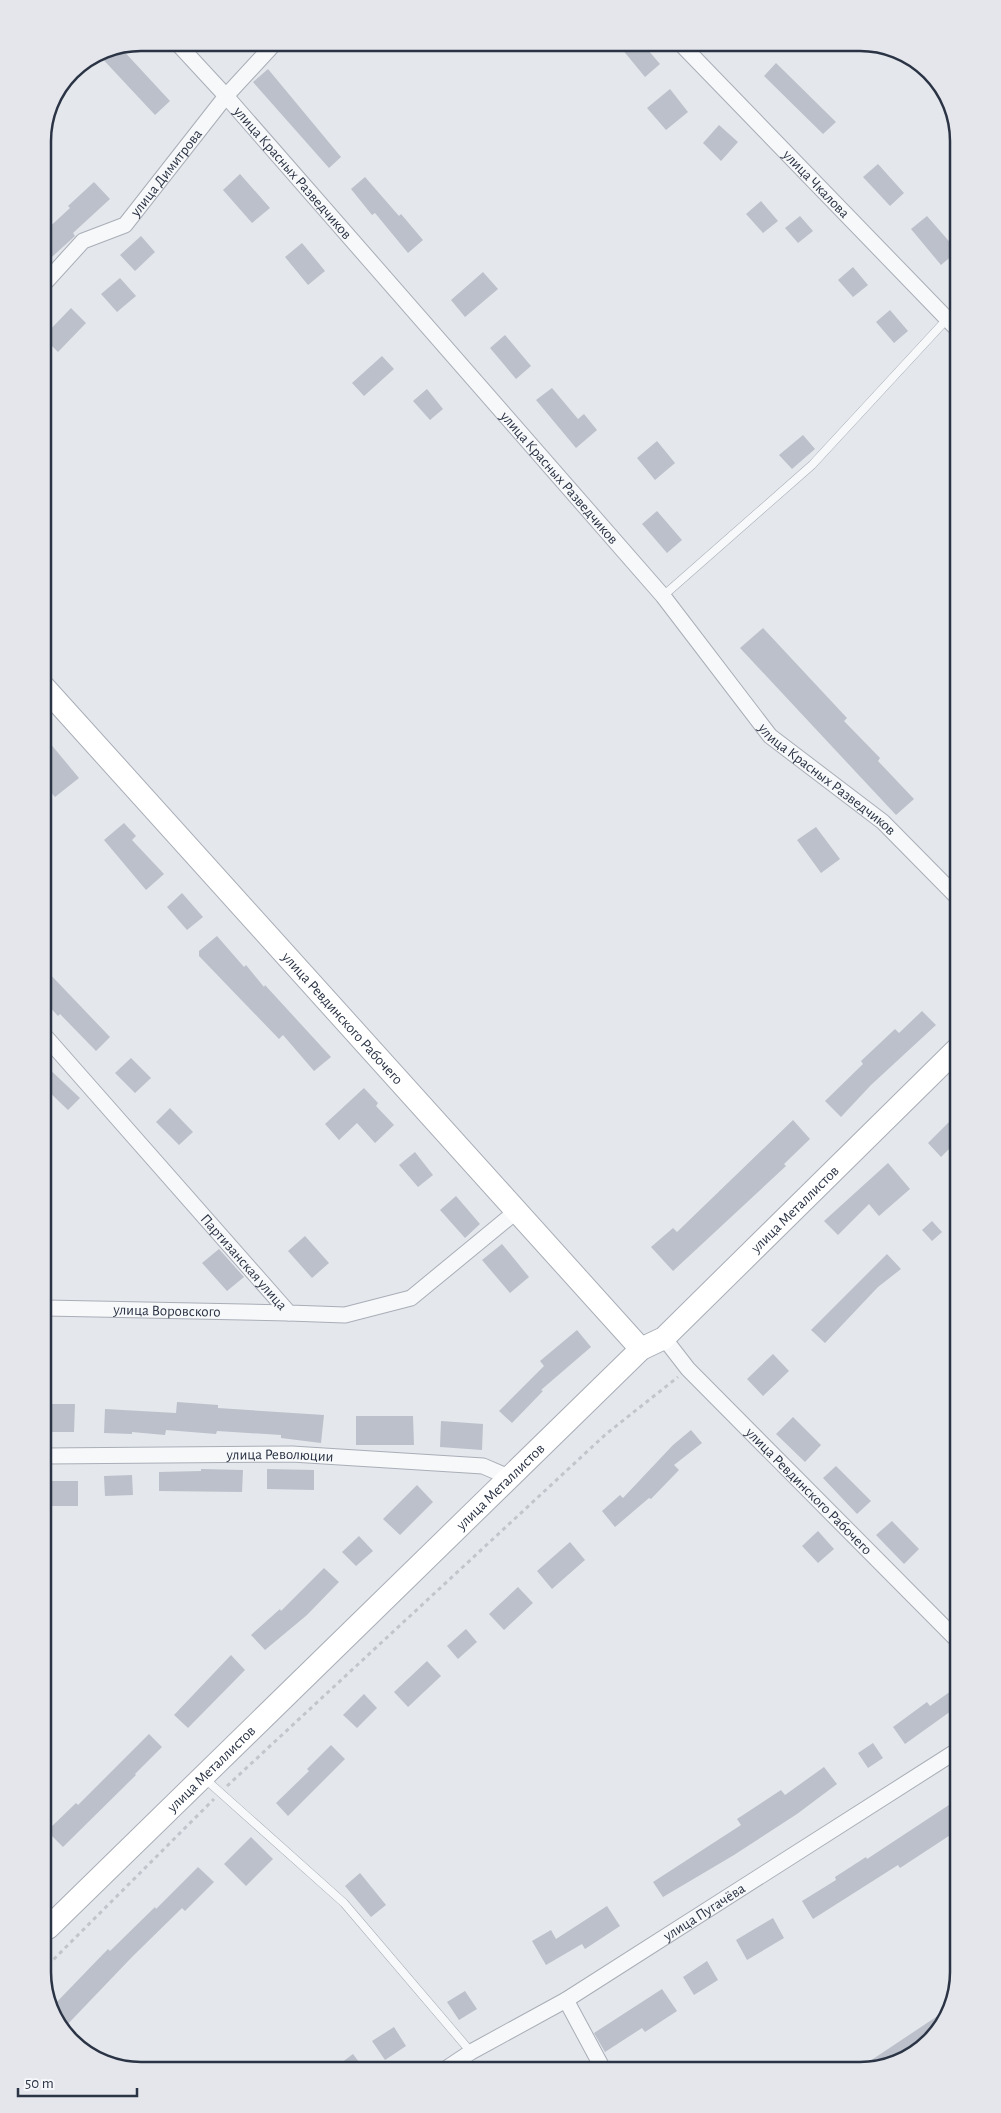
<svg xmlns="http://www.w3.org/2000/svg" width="1001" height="2113" font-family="'Alegreya Sans',sans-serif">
<rect width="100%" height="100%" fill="#e4e7ec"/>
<path fill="#bbc0ca" d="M617,43H642L660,64L645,77Z
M120,47L170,101L155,115L98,54L104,50Z
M776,63L836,122L823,134L764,76Z
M268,69L341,157L329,168L253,82Z
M670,89L688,112L666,130L647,108Z
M719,125L738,142L721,161L703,143Z
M878,164L904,193L890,206L863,177Z
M240,174L270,208L252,223L223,190Z
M365,177L399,216L401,214L423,240L408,253L375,213L372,215L351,189Z
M94,182L110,199L73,233L75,236L43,265V233L70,208L68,206Z
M761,201L778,221L763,233L746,214Z
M800,216L813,231L798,243L785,228Z
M927,216L954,247V254L941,265L911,229Z
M141,236L155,252L135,271L120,255Z
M302,243L325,271L308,285L285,257Z
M853,267L868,285L853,297L838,280Z
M483,272L498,289L465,317L451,300Z
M120,278L136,296L117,312L101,294Z
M71,308L86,323L58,352L43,337Z
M890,310L908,331L894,343L876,322Z
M505,335L531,366L516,379L490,348Z
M382,356L394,369L364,396L352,383Z
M552,388L578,419L584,414L597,430L576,448L536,400Z
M427,389L443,409L430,420L413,401Z
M803,435L815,449L792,469L779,455Z
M657,441L675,463L655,480L637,458Z
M657,511L682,540L667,553L642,524Z
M763,628L847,718L844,721L880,758L878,761L914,799L896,815L740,648Z
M44,736L79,778L55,797L44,784Z
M124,823L136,836L132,840L164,874L146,890L104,840Z
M816,827L840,859L821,873L797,840Z
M182,893L203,917L187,930L167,907Z
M217,936L244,967L246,965L264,987L265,985L331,1057L314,1071L283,1035L279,1039L199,956V951Z
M45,969L110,1037L96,1051L60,1014L58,1016L45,1002Z
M922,1011L936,1025L871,1085L841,1117L825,1101L863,1064L861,1061L895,1029L899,1033Z
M131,1058L151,1078L135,1093L115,1073Z
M45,1065L80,1098L68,1110L45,1088Z
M364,1088L378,1103L376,1106L394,1125L375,1143L357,1123L339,1140L325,1124Z
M170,1108L193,1132L179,1145L156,1122Z
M956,1115V1142L941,1157L928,1143Z
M793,1120L810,1139L784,1164L786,1166L673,1271L651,1247L673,1228L677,1232Z
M415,1152L433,1175L418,1187L399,1165Z
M888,1163L910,1189L879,1216L869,1204L838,1235L824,1221Z
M456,1196L480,1224L465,1238L440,1210Z
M932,1221L942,1232L932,1241L922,1230Z
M305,1236L329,1263L312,1278L288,1251Z
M502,1244L529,1277L510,1293L482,1260Z
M219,1249L244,1277L227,1291L202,1263Z
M887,1254L901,1269L878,1287L825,1343L811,1330Z
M577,1330L591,1347L541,1390L543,1391L512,1423L499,1411L544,1366L540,1361Z
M773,1354L789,1371L763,1396L747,1379Z
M177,1402L218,1405V1408L324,1415L321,1443L281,1438V1435L217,1431L216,1434L166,1430L165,1435L132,1432V1434L104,1433L105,1409L176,1413Z
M46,1404H75L74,1432H46Z
M356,1416H413L414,1445H356Z
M793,1417L821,1445L805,1462L776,1434Z
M441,1421L483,1424L482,1450L440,1447Z
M691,1430L702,1443L674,1465L679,1470L651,1499L649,1498L615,1527L602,1511L620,1495L623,1498L673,1445Z
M836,1466L871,1501L857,1514L823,1478Z
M201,1469L243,1470L242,1492L159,1491V1472L201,1471Z
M267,1469L314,1470V1490L267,1489Z
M132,1475L133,1495L105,1496L104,1476Z
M46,1481H78V1506H46Z
M417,1485L433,1502L400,1535L383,1519Z
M892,1521L919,1549L904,1564L876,1535Z
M818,1531L834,1549L818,1563L802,1546Z
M359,1536L373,1551L356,1566L342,1552Z
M570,1542L585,1560L552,1589L537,1571Z
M324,1568L339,1582L307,1615L265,1650L251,1635L280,1609L281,1611Z
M518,1587L533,1603L504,1630L489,1614Z
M466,1629L477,1642L458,1659L447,1646Z
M231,1655L245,1670L188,1728L174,1715Z
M427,1661L441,1676L408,1707L394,1692Z
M958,1686V1706L905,1744L893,1727L927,1702L930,1706Z
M364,1694L377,1708L357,1728L343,1715Z
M149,1734L162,1747L135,1774L136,1775L63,1847L47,1831L76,1803L78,1805Z
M873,1743L883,1758L868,1768L858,1753Z
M331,1745L345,1759L288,1816L276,1803L309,1771L307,1769Z
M824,1767L837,1784L797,1814L734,1855L663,1897L653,1882L741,1825L737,1819L781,1790L785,1795Z
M958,1799V1830L900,1868L898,1865L813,1919L802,1901L836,1880L835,1877L866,1857L867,1859Z
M251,1837L273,1859L246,1886L224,1864Z
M198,1867L214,1882L185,1911L182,1908L132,1957L65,2027L51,2008L108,1949L110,1951L155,1907L156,1909Z
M360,1873L386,1905L371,1917L345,1886Z
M607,1906L620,1926L585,1949L582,1944L546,1965L532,1941L551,1930L556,1939Z
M773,1918L784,1938L747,1960L736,1940Z
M707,1961L718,1980L694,1995L683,1977Z
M662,1989L677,2011L645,2032L642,2028L605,2052L594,2033Z
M465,1991L477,2009L459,2020L447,2002Z
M945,2011L938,2032L892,2065H864Z
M394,2027L406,2046L385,2060L372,2041Z
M353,2054L364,2069H333Z"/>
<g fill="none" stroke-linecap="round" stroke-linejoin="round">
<g stroke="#a9aeb7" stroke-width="9">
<path id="lane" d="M663,596L812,465L947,319
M204,1778L344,1903L471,2052"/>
</g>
<g stroke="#a9aeb7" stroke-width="17">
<g id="street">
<path id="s1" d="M177,43L226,96L663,596L770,736L883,822L955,895"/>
<path id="s2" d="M680,43L954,326"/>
<path id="s3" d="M43,285L83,241L125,225L226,96L275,43"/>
<path id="s4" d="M45,1036L289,1313L345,1315L411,1298L518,1210"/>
<path id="s5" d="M46,1308L289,1313"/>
<path id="s6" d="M664,1338L688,1369L958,1641"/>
<path id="s7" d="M46,1456L292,1454L483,1466L511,1478"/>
<path d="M566,2000L602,2067"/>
<path id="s8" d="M447,2068L471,2052L566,2000L958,1750"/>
</g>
</g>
<g stroke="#a9aeb7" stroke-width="24">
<g id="secondary">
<path id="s9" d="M44,687L641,1349"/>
<path id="s10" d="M48,1928L641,1349L664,1338L956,1050"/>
</g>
</g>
<path stroke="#c2c5cb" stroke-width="3" stroke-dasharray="4 4" stroke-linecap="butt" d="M227,1786L606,1434L678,1377
M48,1965L214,1799"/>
<use href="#lane" stroke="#f7f8fa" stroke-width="8"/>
<use href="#street" stroke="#f7f8fa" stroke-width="15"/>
<use href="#secondary" stroke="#fff" stroke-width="22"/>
</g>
<g text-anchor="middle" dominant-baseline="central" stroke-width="4" stroke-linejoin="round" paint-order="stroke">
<g font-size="15" fill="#2b3445" stroke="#f4f6f9">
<text stroke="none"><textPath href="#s1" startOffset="174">улица Красных Разведчиков</textPath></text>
<text stroke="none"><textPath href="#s3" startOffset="171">улица Димитрова</textPath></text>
<text stroke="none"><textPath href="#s2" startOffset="196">улица Чкалова</textPath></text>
<text stroke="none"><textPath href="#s1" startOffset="579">улица Красных Разведчиков</textPath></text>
<text stroke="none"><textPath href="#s1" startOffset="984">улица Красных Разведчиков</textPath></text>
<text stroke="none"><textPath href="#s9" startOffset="446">улица Ревдинского Рабочего</textPath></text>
<text stroke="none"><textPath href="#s10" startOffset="1038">улица Металлистов</textPath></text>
<text stroke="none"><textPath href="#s4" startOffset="301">Партизанская улица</textPath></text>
<text stroke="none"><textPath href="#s5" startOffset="121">улица Воровского</textPath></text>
<text stroke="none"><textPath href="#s7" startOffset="234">улица Революции</textPath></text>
<text stroke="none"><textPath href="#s10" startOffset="632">улица Металлистов</textPath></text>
<text stroke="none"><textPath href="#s6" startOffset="211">улица Ревдинского Рабочего</textPath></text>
<text stroke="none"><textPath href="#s10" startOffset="228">улица Металлистов</textPath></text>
<text stroke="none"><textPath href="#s8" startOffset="301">улица Пугачёва</textPath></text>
</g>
</g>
<path d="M0 0H1001V2113H0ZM141 51H860A90 90 0 0 1 950 141V1972A90 90 0 0 1 860 2062H141A90 90 0 0 1 51 1972V141A90 90 0 0 1 141 51Z" fill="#e4e6eb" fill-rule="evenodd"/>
<path fill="none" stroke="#2b3445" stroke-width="2.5" d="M141 51H860A90 90 0 0 1 950 141V1972A90 90 0 0 1 860 2062H141A90 90 0 0 1 51 1972V141A90 90 0 0 1 141 51Z"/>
<path d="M18 2088v8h119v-8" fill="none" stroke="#2b3445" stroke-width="2.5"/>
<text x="25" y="2088" font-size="15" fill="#2b3445" stroke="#f4f6f9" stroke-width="4" paint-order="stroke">50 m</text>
</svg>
